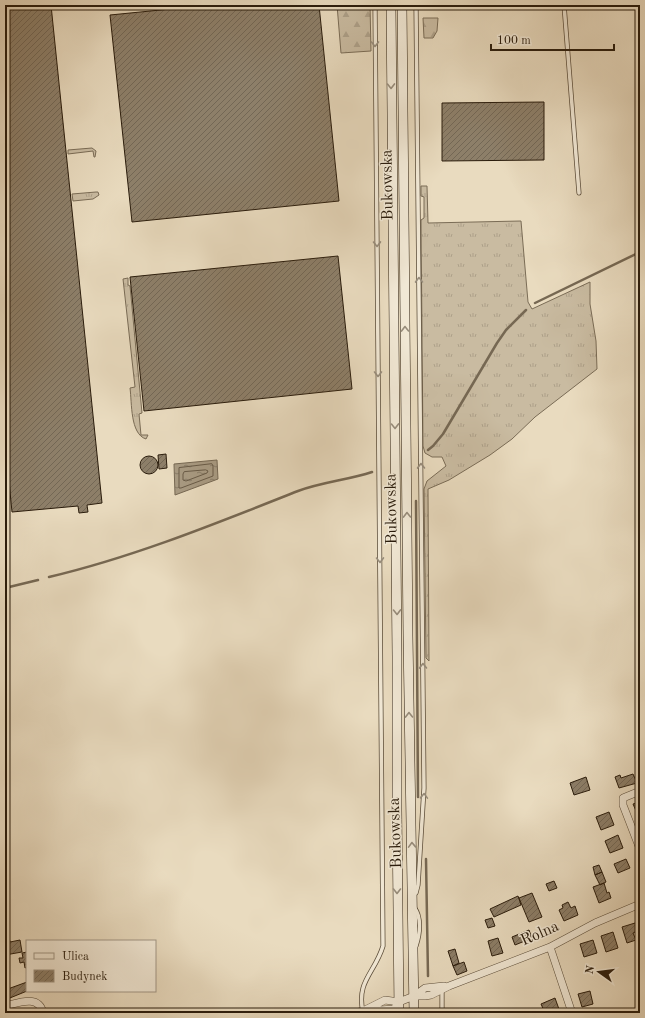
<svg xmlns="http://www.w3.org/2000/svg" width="645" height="1018" font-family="'Old Standard TT',serif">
<defs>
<pattern id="grass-tufts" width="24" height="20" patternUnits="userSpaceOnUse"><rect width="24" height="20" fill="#c9bba1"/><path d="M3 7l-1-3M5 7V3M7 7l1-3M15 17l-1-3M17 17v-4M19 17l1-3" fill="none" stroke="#ada089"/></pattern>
<pattern id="forest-firs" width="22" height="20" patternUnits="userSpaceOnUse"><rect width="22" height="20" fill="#c9bba1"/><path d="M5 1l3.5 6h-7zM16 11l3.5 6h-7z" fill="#ada089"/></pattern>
<pattern id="water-ripples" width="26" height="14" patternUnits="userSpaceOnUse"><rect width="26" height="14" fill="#a89a82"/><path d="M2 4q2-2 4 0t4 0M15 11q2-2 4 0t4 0" fill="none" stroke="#897d69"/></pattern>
<pattern id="building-hatch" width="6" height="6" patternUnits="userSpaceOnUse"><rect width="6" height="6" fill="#8d7f69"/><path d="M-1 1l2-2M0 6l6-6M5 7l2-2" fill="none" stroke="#736755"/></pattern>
</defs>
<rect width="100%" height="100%" fill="#e9dbbf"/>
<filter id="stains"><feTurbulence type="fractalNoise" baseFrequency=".005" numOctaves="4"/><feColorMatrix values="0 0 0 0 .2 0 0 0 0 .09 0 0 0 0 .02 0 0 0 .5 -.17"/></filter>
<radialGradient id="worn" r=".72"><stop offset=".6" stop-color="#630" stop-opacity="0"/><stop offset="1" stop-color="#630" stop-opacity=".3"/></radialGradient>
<path fill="url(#grass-tufts)" stroke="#7a6c56" d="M92,148L96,151L95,157H94L93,151L68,154V150Z
M421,186H427L428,223L521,221L528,302L532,309L590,282V304L596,341L597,369L535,417L512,439L490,455L449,480L428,489L429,661L426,658L424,489L427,481L446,466L442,457H432L425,453L423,446L421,220L424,218V197L421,196Z
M96,192H98L99,195L93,199L73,201L72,194Z
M128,278V285L130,286L142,413L139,414L141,435H148L146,439C130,434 132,403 130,388L135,387L123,279Z"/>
<path fill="url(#forest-firs)" stroke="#7a6c56" d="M337,5H370L371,51L341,53Z
M423,18H438L437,31L433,38H424Z"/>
<path fill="url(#water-ripples)" stroke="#766853" d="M217,460L218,479L175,495L174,464Z"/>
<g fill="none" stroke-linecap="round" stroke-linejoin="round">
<path stroke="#695b47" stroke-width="1" d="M212,464L213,466V476L181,488H179V468Z
M206,470L208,471L207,473L186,481L183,480V474L184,472Z"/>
<path stroke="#766853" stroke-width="2.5" d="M535,303L640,252
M428,450L433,446L443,434L497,343L506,330L526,310
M416,501L418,797
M49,577C134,557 217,523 298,491C322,482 348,480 372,472
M5,588L38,580
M426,859L428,976"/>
</g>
<path fill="url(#building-hatch)" stroke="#2a1c0c" d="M5,5H51L102,503L87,505L88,512L79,513L78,506L12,512L5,441Z
M211,5H319L339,201L132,222L110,15Z
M544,102V160L442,161V103Z
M338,256L352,389L144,411L130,277Z
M166,454L167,468L159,469L158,455Z
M140 465a9 9 0 1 1 18 0a9 9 0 1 1-18 0Z
M633,774L637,783L619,788L615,777L620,775L621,778Z
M586,777L590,790L574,795L570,783Z
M640,802V820L633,804Z
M609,812L614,825L601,830L596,817Z
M618,835L623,848L610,853L605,841Z
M626,859L630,868L618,873L614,864Z
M599,865L602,872L595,875L593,867Z
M602,872L606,882L600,885L595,875Z
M554,881L557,888L549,891L546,884Z
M604,883L607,893L609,892L611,898L599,903L593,887Z
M532,893L542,917L529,922L519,898Z
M518,896L521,905L494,917L490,909Z
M568,902L571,908L575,906L578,915L564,921L559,910L563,908L562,905Z
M492,918L495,926L488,928L485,920Z
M635,923L638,931L633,933L636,940L627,943L622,927Z
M529,930L532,938L515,945L512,937Z
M5,932H8L10,942L5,943Z
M613,932L618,948L606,952L601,936Z
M498,938L503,953L492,956L488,941Z
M20,940L22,952L5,955V943Z
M593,940L597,953L584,957L580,944Z
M455,949L459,963L453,966L448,951Z
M27,952V967L25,968L24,962L20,963L19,958H23L22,953Z
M464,962L467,971L457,975L453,966Z
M27,982V991L5,1000V990Z
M590,991L593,1004L582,1007L578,994Z
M555,998L560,1012L545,1013L541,1004Z
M472,1010H500V1013H472Z
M500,1010H508V1012H511V1013H500Z
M623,1010L624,1013H614Z"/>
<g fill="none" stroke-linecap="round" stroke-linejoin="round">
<g stroke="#5a4c39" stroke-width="5">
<path id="service" d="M564,5L579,193
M416,893L418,885L424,788L416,5
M414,907C422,917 420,934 416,946
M440,991L442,993V1013
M363,1012C356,981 375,973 383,946L375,5"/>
</g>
<g stroke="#5a4c39" stroke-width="8">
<path id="minor" d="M640,791L623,798V805L640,849
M550,947L572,1013
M414,996H425L431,995L449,986L550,947L595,923L640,904
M5,1006C18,1003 39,994 43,1013
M365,1011L394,1009L399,1002
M355,1013L363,1011L385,1000L399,1002L414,996L425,988L444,986"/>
</g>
<g stroke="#2a1c0c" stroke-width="10">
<path id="secondary" d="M391,5L397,656V810L399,1013
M402,5L408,636L414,1013"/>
</g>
<use href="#service" stroke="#f1e8d5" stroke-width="3.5"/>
<use href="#minor" stroke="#f1e8d5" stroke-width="7"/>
<use href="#secondary" stroke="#f1e8d5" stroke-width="9"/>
</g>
<defs><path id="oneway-chevron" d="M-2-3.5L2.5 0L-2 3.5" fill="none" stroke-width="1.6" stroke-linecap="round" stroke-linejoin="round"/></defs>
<g stroke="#978c7b">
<use href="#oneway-chevron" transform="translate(375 44) rotate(90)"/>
<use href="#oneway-chevron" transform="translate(391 86) rotate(89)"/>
<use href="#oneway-chevron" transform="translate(377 244) rotate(89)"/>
<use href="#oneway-chevron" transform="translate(419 280) rotate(-91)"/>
<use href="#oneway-chevron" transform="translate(405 329) rotate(-91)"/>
<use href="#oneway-chevron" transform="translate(378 374) rotate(90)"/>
<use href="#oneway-chevron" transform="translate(395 426) rotate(89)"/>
<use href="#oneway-chevron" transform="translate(421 466) rotate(-91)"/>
<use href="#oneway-chevron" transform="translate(407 515) rotate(-91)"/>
<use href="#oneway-chevron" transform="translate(380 560) rotate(89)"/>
<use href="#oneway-chevron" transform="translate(397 612) rotate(89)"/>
<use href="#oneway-chevron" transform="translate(423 666) rotate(-91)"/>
<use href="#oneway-chevron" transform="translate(409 715) rotate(-91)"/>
<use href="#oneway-chevron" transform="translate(424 796) rotate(-88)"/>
<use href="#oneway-chevron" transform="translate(412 845) rotate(-92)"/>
<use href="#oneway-chevron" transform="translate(397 891) rotate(90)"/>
</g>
<g text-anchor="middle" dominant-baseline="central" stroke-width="3" stroke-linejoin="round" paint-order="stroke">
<g font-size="16" fill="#2a1c0c" stroke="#f1e8d5">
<text transform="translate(388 185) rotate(-91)">Bukowska</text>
<text transform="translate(392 509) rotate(-91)">Bukowska</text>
<text transform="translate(396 833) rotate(-92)">Bukowska</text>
<text transform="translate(540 934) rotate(-24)">Rolna</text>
</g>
</g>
<rect width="645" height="1018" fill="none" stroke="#e9dbbf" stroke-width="20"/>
<rect x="6" y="6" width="633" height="1006" fill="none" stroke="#2a1c0c" stroke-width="2"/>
<rect x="10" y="10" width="625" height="998" fill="none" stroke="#2a1c0c"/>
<rect x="26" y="940" width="130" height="52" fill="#f1e8d5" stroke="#a19685"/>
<rect x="34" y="953" width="20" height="6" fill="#f1e8d5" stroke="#a19685"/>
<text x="62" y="960" font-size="12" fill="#2a1c0c">Ulica</text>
<rect x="34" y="970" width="20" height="12" fill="url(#building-hatch)" stroke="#a19685"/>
<text x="62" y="980" font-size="12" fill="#2a1c0c">Budynek</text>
<g transform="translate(599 972) rotate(284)" stroke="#f1e8d5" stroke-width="3" paint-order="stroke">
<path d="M0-3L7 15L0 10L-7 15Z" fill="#2a1c0c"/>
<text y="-6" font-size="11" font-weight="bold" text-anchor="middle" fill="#2a1c0c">N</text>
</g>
<path d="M491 44v6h123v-6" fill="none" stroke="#2a1c0c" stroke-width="2"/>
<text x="497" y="44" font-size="12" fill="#2a1c0c" stroke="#f1e8d5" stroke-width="3" paint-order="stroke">100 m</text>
<rect width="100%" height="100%" filter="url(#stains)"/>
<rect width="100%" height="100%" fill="url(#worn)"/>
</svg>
